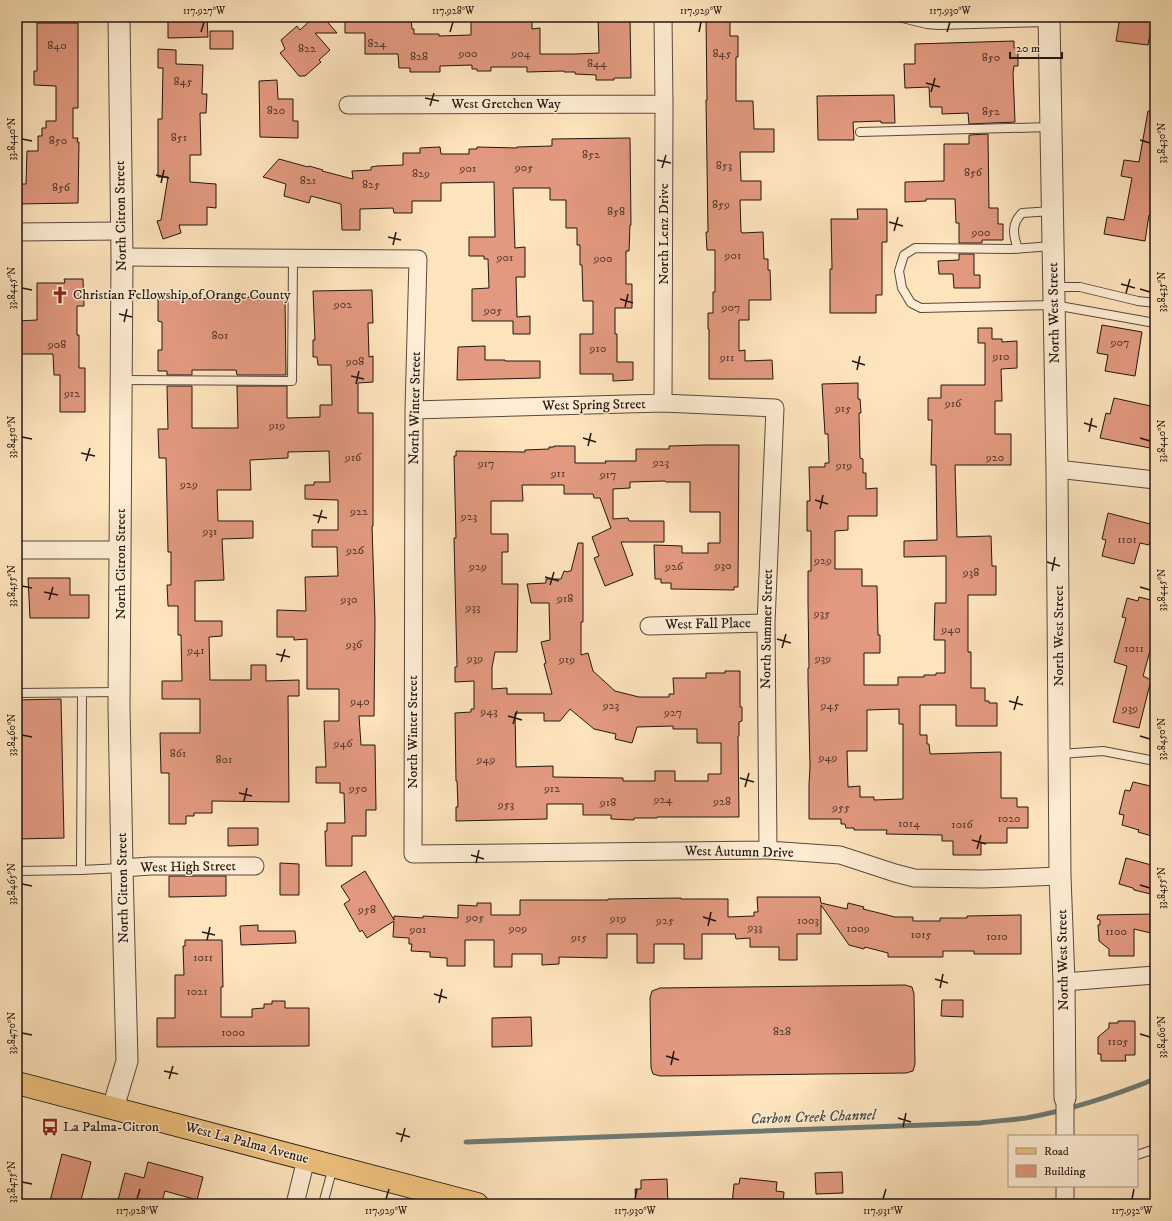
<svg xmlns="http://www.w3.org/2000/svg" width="1172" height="1221" font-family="'IM FELL DW Pica',serif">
<rect width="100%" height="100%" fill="#fee4bd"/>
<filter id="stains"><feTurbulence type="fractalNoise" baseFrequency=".005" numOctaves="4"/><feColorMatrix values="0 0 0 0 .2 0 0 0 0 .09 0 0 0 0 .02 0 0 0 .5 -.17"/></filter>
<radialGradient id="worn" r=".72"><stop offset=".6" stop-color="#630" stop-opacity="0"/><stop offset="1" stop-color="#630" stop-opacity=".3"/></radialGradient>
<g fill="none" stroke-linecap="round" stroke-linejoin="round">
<path stroke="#6e7b75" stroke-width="5" d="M466,1142L980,1123C995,1121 1010,1120 1026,1118C1070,1110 1113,1096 1155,1079"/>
</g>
<path fill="#e2997f" stroke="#211710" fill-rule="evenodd" d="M168,17H207L208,37L168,38Z
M314,17H323L337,33H315L330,50L319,60L321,62L305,76H299L280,53L285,49L281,40L297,26L300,30Z
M345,17H411L412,29H414V34H439V36L471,35V17H512V21L532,20V29L540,28V54H575L599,53L598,17H629L630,18L631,78H614V80H596V75L575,74V72H564V71L527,72V67H491V71H477V69H472V65L440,66V72H410V68H399L398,54H365V33H345Z
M706,17H730V36H738V57H736V101H753L754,129H774V152H740L741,181H761V200H740L741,232H742V233L763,232L764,259H768V270H770L771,300H749V320H739V351L745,350V361L772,360L773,379H709V329H708V313H713V292H715V250H707L706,232H708L706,100H707Z
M1120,17H1153L1148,45L1116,41Z
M37,23H78V108H73V138H78L77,142H79L78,203L17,204V186L18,184H26L27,151H38V136H42V128H46V121H56V86L34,85V71H37Z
M210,31H233V49H210Z
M1014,41V48H1018V66H1014L1013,73L1015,122L969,124L968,113L942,114V107H930L929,87L905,88L904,64H915V44Z
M158,49L176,50V64L203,65L202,94H207L206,113H200L201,155H190V182L216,184V208L207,207V225H179L181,233L163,239L157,221L161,220L168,177H158V119H162L163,68H158Z
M277,80L278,99H293V121H298V138L260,137L259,81Z
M894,95L895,123H881V121L853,122L854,140H818L817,96Z
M1148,111L1155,112V216L1149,215L1145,241L1104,234L1107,217L1124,220L1132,178L1121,176L1124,160L1139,162Z
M988,134L989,208H998V224H1003V240H982V243H959V223H956L955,199H926V201L905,202V182L944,181V144H969V135Z
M630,138L631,225H630L629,251H626V284H632V308H615V334H617V362H633V380L613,381V374H580V334H593V301H583L582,265H580V245H577V228H566V200H550V188H513L515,248L525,247V277H516L517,317L530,316V334H513V321H472V289L489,288L488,259H484V256H469V237H495L494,182L441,183V201H412V213H394L393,208L360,209V230H342L341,204L311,196L309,203L284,196L286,184L263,177L279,159L308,167L309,166L323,170L322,171L353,179L352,171L371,170V167L377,166L403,165V153H420V148L440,147L441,154H469V149H477V147L517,148V147L552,146V139Z
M857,209H887V242H882V295H876V313H830V269H832L831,219H858Z
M959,254H974V275H980V288H954L953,274H939L938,261L959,260Z
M64,279H83L84,306H77V335H79V368H85V412H60V375H54L53,354H17V321L37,320V283H65Z
M372,290L373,323H368L369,357L373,356V382L358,383V413H373V526H372L375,620L374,716H359L361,745H375L376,810H366V836H352V866H326L325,831H327V823H345L344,793H340V783H316V767H326L324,721H339V689H307V639L294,640V637H277V610L306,611L305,577L338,576L337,547H312V530H338V500L305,499V485H314V482H330L329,451L288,452V458L250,460L251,490H217L218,521H253V538L222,539L224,580L195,581V621H222V636L209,637L210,680H251V665H266V681L299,680V696H288L289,802L212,801V813H194V816H186V824H169V773H161L160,733H200V699H162V681H182L181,635H178V606H168L167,585H171V552H168L166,458H159L158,429H168L167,386H192V428H238L237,386H287V418L320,417V405H332L331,365H318L317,357H313V340H315L313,291Z
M248,297H285L286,375H237L236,370H192V375H167V371H158V350H162V322L158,321V299L248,298Z
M1102,325L1142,332L1135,376L1105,371L1108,355L1097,353Z
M978,328H992V339H1002V342L1017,341V368L1001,369L1002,401H995V434H1011V465H955L957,537L991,536L992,566H996V595H968V652H971V688H985V701H989V703H997V726H956V705H920V735H927V744H929L930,754L1001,752V798H1017V807H1028V828H1007V843H981V855H953V841H942V835L886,834L887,830H854V828H846L845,824H841V819H809V785L810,766L808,679V668H809L808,602V571H811V531H807V501H810L809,467H825V463H829L828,434H825L822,384L858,383V399H860L861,413H859L860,458L863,459V473H866V489L877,488V516H848V530L835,531V569H862V586H877L878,635H880V653H864V685H898V677H924V675H936V673H945V640H934L935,603H946V556L904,557V541L937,540L936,465H931L932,420H928V398H941V385H985V343H978ZM899,709V724H903V799L874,800V797H860V786L848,787L847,751H867V710Z
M485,346V360H505V361H540V378L457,380L458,347Z
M1114,398L1155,407V449L1100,438L1106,413L1110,414Z
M705,445H739L738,587H734V590L671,589V583H661V579H655L654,545L682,546V553H708V543H720V512H690V482H666L665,481L630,482V488L613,489V519L628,518L629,521H664V542H621L633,575L605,586L594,558L599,556L592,537L611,528L600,498H594L593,494H564V485H522L523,501H491V534H508V552H502V584H518L517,652H495L492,667V689L507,688V694H552L544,664L546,663L541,642L550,640L549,603H531L527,584L546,583V579H561L564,571L568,572L569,571H571L578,543H583V622H581V655L588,653L593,671L615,691L639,697H669V694H674L673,678H706V673H725V671H740V707H742V721L739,722V736H738L739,817H657V818H634V820L611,819V815H583V804H547V819L456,821V807H458L457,781H456L455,713L471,712V709H474V681L455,682V667H457L454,538H456L454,456H456V451L525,452V450L549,449V447H554V446H575V463H606L605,461H636V449H669V446ZM570,709L594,729L616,734L615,739L632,743L637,727L673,726V729H697V743H721V774H708V781H675V771H655V781H623V778L553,777V766L516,767L515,713H544V721H560Z
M1108,513L1154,525L1149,545L1140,543L1134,564L1102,556L1106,540L1102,539Z
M28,578H70V595H89V618H30Z
M1139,597L1155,601V633L1143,676L1151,680L1139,728L1113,722L1127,666L1114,662L1126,618L1122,617L1127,598L1138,601Z
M61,699L64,838L17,839V700Z
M1133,782L1155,787V837L1138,832L1139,830L1122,825L1124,815L1119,814L1125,790L1130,791Z
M228,828H258V845L228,846Z
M1126,858L1155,866V895L1134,890L1133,888L1119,884Z
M280,863L299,864V895H280Z
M365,871L394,920V916L423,918V916L458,918V905L477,906V903H491V915H520V900H608V899L681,898V899H728V917L754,916V912H758L757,897H820L821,903L847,909L848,903L864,907L863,909L895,917H913V921H940V918H967V916L1021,915V954H974V951H943V957H888V953L865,947L864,949L849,945L821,905V934H797V960H779V947H750V938L736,939L735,934H702V959H684V944H654V963H637V934H607V958L559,957V964L542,965V954H512V967H494V940H465V966H447V958L430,957V952L411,951L412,944H409V938L393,937L394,921L367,938L362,930L360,932L344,904L350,900L341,886Z
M169,876H226V896L169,897Z
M1155,914V934L1134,929V956H1109V949L1099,941L1098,925H1100V920L1097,919L1098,915Z
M258,925V931H295L296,943L241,945L240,926Z
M185,940H222L223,987H221V1017H252V1009L264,1008V1004H272V1001H285V1008H309V1046L157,1047V1018H175V975H184L183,946H185Z
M905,985L912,987L914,994L915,1064L913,1071L906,1073L660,1076L653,1074L651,1068L650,998L652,991L660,988Z
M942,1000H963V1017L941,1016Z
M531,1017L532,1046L492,1047V1018Z
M1118,1021H1135V1055H1125L1126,1061H1101V1054H1098V1037L1109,1028V1023H1118Z
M62,1154L91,1162L80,1204H63L50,1201Z
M148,1162L203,1177L197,1200L165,1191L161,1204H117L125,1173L144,1178Z
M842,1172L843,1193L816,1194L815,1173Z
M740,1178L777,1182L776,1191L784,1192L783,1204H732L734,1184H739Z
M667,1179L668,1204H636L635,1189H641V1180Z"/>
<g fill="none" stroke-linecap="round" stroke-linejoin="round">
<g stroke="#584a3b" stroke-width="10">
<path id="service" d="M898,17L927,24L938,25L1048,22
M860,132L1050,127
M1052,246L1012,249L915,248L904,255L899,271L902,288L911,303L921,308L1054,305L1155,323
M1018,249C1013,235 1011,224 1022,213L1052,211
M1054,287H1080L1138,301L1155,303
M122,380L292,381L293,258
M17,693L119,692
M1060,754L1103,751L1155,761
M81,870L82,693
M17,871L81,870L121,868
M1137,1155L1155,1149
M323,1204L333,1167"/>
</g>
<g stroke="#584a3b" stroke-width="19">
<path id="minor" d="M663,17L664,104L663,403
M348,105L664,104
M17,232L121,231
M122,257L418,259L414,410L413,854L768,850L840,855L895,873L914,878L983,879L1060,876
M414,410L663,403L775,408L766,623L768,850
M1057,469L1155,480
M17,550H121
M649,626L766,623
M122,868L151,866H255
M1064,982L1155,975
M1065,1098V1136
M1065,1186V1204
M295,1204L306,1159"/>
</g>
<g stroke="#584a3b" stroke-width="23">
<path id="tertiary" d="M1049,17L1057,469L1060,876L1064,982L1065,1098
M113,1108L127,1061L122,868L119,706L122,257L119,17"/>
</g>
<g stroke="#211710" stroke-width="24">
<path id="primary" d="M17,1083L477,1204"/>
</g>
<use href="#service" stroke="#feedd4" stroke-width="8"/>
<use href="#minor" stroke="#feedd4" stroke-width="17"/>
<use href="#tertiary" stroke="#feedd4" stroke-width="21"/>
<use href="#primary" stroke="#efc27e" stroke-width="22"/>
</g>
<path fill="none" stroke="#211710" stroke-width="1.5" d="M201,32L204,22M450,32L453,22M699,32L701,22M947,32L950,22M926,83L940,87M931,92L935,78M425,98L439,101M430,106L434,93M22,139L32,141M1140,140L1150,143M657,160L671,163M662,168L666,155M156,175L169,178M161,183L164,170M889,222L903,226M894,231L898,217M388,237L401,240M393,245L396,232M1121,284L1135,288M22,288L32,290M1140,289L1150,292M1126,293L1130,279M620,299L633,303M625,307L628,294M119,314L132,317M124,322L127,309M852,361L865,365M857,370L860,356M351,376L364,379M356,384L359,371M1084,423L1097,427M1089,432L1092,418M22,437L32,439M583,438L596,442M1140,438L1150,441M588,446L591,433M81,453L95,456M86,461L90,448M815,500L828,504M820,509L823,495M313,515L327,518M318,523L322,510M1047,562L1060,566M1052,571L1055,557M545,577L559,581M550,585L554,572M22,586L32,588M1140,587L1150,590M44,592L58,595M49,600L53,587M777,639L791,643M782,648L786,634M276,654L290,657M281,662L285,649M1009,701L1023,705M1014,710L1018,696M508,716L522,720M513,724L517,711M22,735L32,737M1140,736L1150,739M740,778L754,782M745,787L749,773M239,793L252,796M244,801L247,788M972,840L986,844M977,849L981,835M471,855L484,859M476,863L479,850M22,884L32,886M1140,885L1150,888M703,917L716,921M708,926L711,912M202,932L215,935M207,940L210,927M935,979L948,983M940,988L943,974M434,994L447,998M439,1003L442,989M22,1033L32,1035M1140,1034L1150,1037M666,1056L679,1060M671,1065L674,1051M164,1071L178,1074M169,1079L173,1066M898,1118L911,1122M903,1127L906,1113M396,1133L410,1137M401,1142L405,1128M22,1182L32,1184M137,1199L140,1189M386,1199L389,1189M635,1199L637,1189M883,1199L886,1189M1132,1199L1134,1189"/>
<defs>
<g id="church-bare" transform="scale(1.38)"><path d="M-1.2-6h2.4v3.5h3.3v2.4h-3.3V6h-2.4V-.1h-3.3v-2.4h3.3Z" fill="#8f2418" stroke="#feedd4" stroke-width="2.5" paint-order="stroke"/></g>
<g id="bus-bare" transform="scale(1.38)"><path d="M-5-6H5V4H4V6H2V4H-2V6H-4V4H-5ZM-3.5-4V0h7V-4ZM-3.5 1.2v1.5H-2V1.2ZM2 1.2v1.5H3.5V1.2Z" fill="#8f2418" stroke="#feedd4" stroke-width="2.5" paint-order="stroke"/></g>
</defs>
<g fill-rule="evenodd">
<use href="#church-bare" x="60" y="295"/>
<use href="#bus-bare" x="50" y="1127"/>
</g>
<g text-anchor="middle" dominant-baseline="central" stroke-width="3" stroke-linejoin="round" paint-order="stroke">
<g font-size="12" fill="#51382c">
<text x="377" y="43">824</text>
<text x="57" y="45">840</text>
<text x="307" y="48">822</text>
<text x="468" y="53">900</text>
<text x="521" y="53">904</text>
<text x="722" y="53">845</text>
<text x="419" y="56">828</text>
<text x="991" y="57">850</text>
<text x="597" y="63">844</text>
<text x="183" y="81">845</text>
<text x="276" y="110">820</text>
<text x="991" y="111">852</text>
<text x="179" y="137">851</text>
<text x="58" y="140">850</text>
<text x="591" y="154">852</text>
<text x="724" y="165">853</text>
<text x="524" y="167">905</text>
<text x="468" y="168">901</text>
<text x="973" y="172">856</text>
<text x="421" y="173">829</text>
<text x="308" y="180">821</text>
<text x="371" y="184">825</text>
<text x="61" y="187">856</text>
<text x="721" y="204">859</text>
<text x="616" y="211">858</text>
<text x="981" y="232">900</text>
<text x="733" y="255">901</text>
<text x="505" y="257">901</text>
<text x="603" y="258">900</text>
<text x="343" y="304">902</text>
<text x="731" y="307">907</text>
<text x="493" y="310">905</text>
<text x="220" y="335">801</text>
<text x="1120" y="342">907</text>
<text x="57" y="344">908</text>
<text x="598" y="348">910</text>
<text x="1001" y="356">910</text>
<text x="727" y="357">911</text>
<text x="355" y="361">908</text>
<text x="72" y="393">912</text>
<text x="953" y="403">916</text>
<text x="843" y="408">915</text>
<text x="277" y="425">919</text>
<text x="353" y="457">916</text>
<text x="995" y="457">920</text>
<text x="661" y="462">923</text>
<text x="486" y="463">917</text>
<text x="844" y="465">919</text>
<text x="558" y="473">911</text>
<text x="608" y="474">917</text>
<text x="189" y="484">929</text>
<text x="359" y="511">922</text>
<text x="469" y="516">923</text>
<text x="210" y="531">931</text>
<text x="1127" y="539">1101</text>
<text x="355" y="550">926</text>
<text x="823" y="560">929</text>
<text x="723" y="565">930</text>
<text x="478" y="566">929</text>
<text x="674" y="566">926</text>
<text x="971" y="572">938</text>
<text x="565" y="598">918</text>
<text x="349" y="599">930</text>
<text x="473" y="607">933</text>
<text x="822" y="613">935</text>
<text x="951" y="629">940</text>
<text x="354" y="644">936</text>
<text x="1134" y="648">1011</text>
<text x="196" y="650">941</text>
<text x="475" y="658">939</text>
<text x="823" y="658">939</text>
<text x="567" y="659">919</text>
<text x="360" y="701">940</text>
<text x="611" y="705">923</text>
<text x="830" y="705">945</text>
<text x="1130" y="708">939</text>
<text x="489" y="711">943</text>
<text x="673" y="712">927</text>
<text x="343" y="743">946</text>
<text x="178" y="753">861</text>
<text x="828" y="757">949</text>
<text x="224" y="759">801</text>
<text x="486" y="759">949</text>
<text x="358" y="788">950</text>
<text x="552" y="788">912</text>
<text x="663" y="799">924</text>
<text x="722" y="801">928</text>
<text x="608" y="802">918</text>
<text x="506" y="804">953</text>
<text x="841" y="807">955</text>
<text x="1009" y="818">1020</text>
<text x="909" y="823">1014</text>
<text x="962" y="824">1016</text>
<text x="367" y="909">958</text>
<text x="475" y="917">905</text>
<text x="618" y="918">919</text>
<text x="665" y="920">925</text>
<text x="808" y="920">1003</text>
<text x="755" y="927">933</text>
<text x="518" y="928">909</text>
<text x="858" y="928">1009</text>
<text x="418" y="929">901</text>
<text x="1116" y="931">1100</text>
<text x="921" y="934">1015</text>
<text x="997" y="936">1010</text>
<text x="579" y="937">915</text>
<text x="203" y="957">1011</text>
<text x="197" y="991">1021</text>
<text x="782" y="1031">828</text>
<text x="233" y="1032">1000</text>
<text x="1118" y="1041">1105</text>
</g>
<g font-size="14" fill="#211710" stroke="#feedd4">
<text x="506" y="104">West Gretchen Way</text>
<text transform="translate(121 216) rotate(-91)">North Citron Street</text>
<text transform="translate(664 234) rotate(-90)">North Lenz Drive</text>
<text transform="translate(1054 313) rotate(-91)">North West Street</text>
<text transform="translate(594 405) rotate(-1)">West Spring Street</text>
<text transform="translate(415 408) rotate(-89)">North Winter Street</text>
<text transform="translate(121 564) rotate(-90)">North Citron Street</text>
<text transform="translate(708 624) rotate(-1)">West Fall Place</text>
<text transform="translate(767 629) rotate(-89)">North Summer Street</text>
<text transform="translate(1059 636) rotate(-90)">North West Street</text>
<text transform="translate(413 732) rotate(-90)">North Winter Street</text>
<text transform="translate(739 852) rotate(1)">West Autumn Drive</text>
<text transform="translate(188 867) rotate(-1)">West High Street</text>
<text transform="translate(123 888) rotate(-91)">North Citron Street</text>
<text transform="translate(1063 960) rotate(-91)">North West Street</text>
<text transform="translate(247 1143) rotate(15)">West La Palma Avenue</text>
</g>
<g font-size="14" fill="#211710" stroke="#feedd4" text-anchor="start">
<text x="73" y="295">Christian Fellowship of Orange County</text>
<text x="63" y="1127">La Palma-Citron</text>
</g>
<g font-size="15" font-style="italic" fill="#4e514b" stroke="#feedd4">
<text transform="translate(813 1117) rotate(-2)">Carbon Creek Channel</text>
</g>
</g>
<rect width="1172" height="1221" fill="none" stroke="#fee4bd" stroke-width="44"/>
<rect x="1008" y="1135" width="130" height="52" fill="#feedd4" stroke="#a69786"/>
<rect x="1016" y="1148" width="20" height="6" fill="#efc27e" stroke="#a69786"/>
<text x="1044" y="1155" font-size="12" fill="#211710">Road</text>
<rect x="1016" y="1165" width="20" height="12" fill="#e2997f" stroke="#a69786"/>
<text x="1044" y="1175" font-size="12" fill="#211710">Building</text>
<path d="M1010 52v6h52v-6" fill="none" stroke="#211710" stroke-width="2"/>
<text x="1016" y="52" font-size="12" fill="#211710" stroke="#feedd4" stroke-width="3" paint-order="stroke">20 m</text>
<rect x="22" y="22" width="1128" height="1177" fill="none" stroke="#211710" stroke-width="1.5"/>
<g font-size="10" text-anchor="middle" fill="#211710">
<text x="204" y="14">117.927°W</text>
<text x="453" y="14">117.928°W</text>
<text x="701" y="14">117.929°W</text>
<text x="950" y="14">117.930°W</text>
<text transform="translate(11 139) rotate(-90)" y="4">33.8440°N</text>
<text transform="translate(1161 143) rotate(-90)" y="4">33.8430°N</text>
<text transform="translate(11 288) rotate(-90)" y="4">33.8445°N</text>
<text transform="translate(1161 292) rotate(-90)" y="4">33.8435°N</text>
<text transform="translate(11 437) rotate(-90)" y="4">33.8450°N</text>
<text transform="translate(1161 441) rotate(-90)" y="4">33.8440°N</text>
<text transform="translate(11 586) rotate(-90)" y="4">33.8455°N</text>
<text transform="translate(1161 590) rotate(-90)" y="4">33.8445°N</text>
<text transform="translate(11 735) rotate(-90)" y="4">33.8460°N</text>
<text transform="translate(1161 739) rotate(-90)" y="4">33.8450°N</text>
<text transform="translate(11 884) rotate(-90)" y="4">33.8465°N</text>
<text transform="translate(1161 888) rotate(-90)" y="4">33.8455°N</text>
<text transform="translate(11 1033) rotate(-90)" y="4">33.8470°N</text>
<text transform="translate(1161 1037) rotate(-90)" y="4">33.8460°N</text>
<text transform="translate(11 1182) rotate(-90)" y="4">33.8475°N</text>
<text x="137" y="1214">117.928°W</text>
<text x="386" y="1214">117.929°W</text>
<text x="635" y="1214">117.930°W</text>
<text x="883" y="1214">117.931°W</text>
<text x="1132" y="1214">117.932°W</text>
</g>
<rect width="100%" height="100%" filter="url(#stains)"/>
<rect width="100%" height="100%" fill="url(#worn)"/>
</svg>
